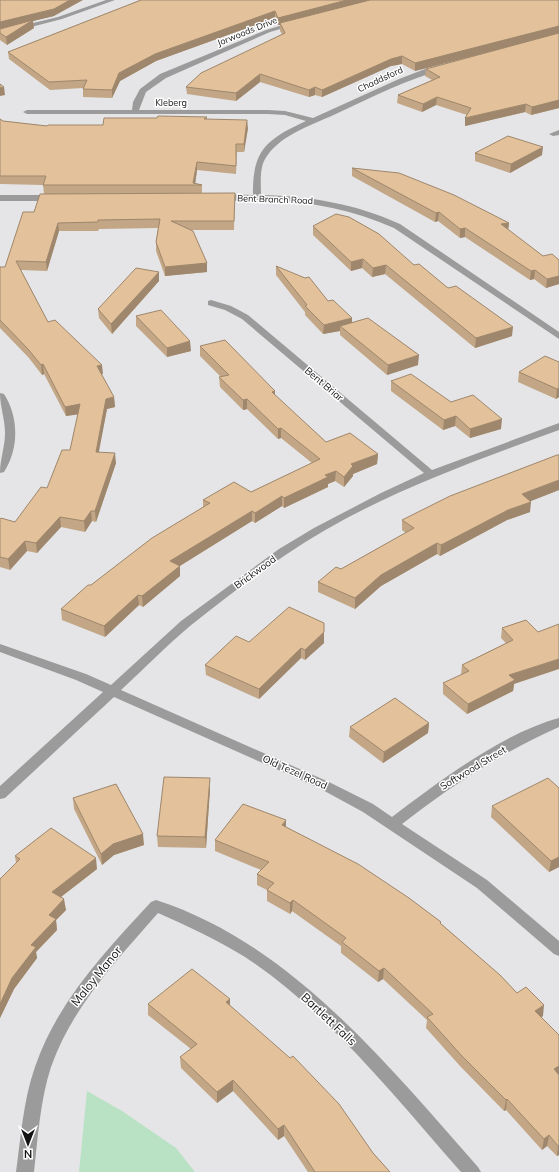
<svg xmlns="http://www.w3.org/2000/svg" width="559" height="1172" font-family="Mulish,sans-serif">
<rect width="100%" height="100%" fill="#e5e5e7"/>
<path fill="#b9e1c4" d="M87,1091L122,1111L176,1148L195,1172H79Z"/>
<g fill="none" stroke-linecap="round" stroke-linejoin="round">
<path fill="#9c9b9b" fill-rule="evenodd" d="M106,0H115L62,19L0,35V31L58,17Z
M296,21L299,23L298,24L270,32L166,78L146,92L139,110H268L285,111L313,118L399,79L425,69L445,65V69C408,79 374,96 340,112C315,124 283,133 267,156C259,166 261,183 261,195C310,196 356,204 400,224L559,332V339L394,228C353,210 313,202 268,200C252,199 232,203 216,199V195L219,194L253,195C252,150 267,139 306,121L285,115L268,114H27L23,112L27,110H132L133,102L140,89L160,74L266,30Z
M559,130V135L553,136L549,134Z
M0,195H55L59,198L55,201H0Z
M211,300L231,306L248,315L432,470L559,423V430C467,464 369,498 287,554C254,576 221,601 190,626C166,646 144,669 121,690L329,782L373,804L392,817C438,782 503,733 559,718V727C502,752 451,786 402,824L487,880L559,941V956L554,954L477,888L363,812L319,788L114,697L5,798L0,799V786L103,692L76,680L0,652V644L86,674L111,685L181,621L279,549L314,528L381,493L424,473L242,319L225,310L208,305V301Z
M0,393L4,394C19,417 19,449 4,472L0,473C0,459 5,447 5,433C5,419 0,407 0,393Z
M156,900C290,943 388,1065 478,1167L481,1172H461C396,1098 328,1012 245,957C217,940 188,926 158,913C117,960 72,1007 51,1067C40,1101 38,1137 34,1172H16C21,1137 23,1101 35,1067C57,1002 105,952 151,902Z"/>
</g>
<path fill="#c2a685" d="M0,0L54,16L33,21L34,28L7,45L0,40Z
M141,0H559V108L531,115L525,112L465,126V118L467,115L436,105L422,112L397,103L398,95L432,80L425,76L426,69L538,39L415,71L402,64L391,66L322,97L315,95L309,97L260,82L236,101L187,94L186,87L282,34L280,31V25H278L275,18L156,61L120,81L112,98L83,97V88L50,90L9,59L8,52Z
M207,117V119L248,128L244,152H237L236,174L197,170L195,183L202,185V193H235L234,230H192L207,263V272L165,276L156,251V242L158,228L99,229L98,231H59L47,271L21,270L48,322L103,374H101L114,397L115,407L107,409L98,452L116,463L96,522L92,521L85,532L61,527L37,553L27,551L10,570L0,567V519L15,522L47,488L70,450L78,414L66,416L44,374L42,375L29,358L1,329L0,328V267H5L44,194L43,185L0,184V119L3,121L47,126L103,125L157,118Z
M475,153L542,155L510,173L475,161Z
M352,168L509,223L508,230L543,256L559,260V284L546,288L534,279L530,280L465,237L460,238L438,221L435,222L352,176Z
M313,226L414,265L448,288L512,336L475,348L385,274L372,277L362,268L351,271L313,235Z
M276,266L328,301L352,322L418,365L387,375L340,335V331L323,334L305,315V312L276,275Z
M159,272V281L112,334L99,318L98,309Z
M136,316L191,351L167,357L136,326Z
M200,346L275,391V396L326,442L378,454L377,464L353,474V476L344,487L335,481L328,484V487L284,508L282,506L255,523L252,521L180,566V576L143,607L139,605L105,637L62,620L61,609L91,585L203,507V500L251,492L312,463L281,438L278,439L247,409L243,410L220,387L219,377H221L200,356Z
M559,362V397L556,399L518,382L519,372Z
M391,381L451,402L501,429L470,438L455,426L443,430L391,391Z
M559,490L530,501V512L507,520L440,556L437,554L381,586L355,609L318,592V582L406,533L402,530V520Z
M526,620L513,691L467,714L443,694V683L461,675L462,665L506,643L501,638L502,628Z
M249,642L324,643L305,660L301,658L259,699L206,675L205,665Z
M429,723L428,733L383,763L349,737L350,727Z
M559,788V867L549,872L491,817L492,806Z
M210,789L206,848L158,847L157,836Z
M73,798L144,845L114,855L102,865L74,809Z
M286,827L441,922V924L543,1016L541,1017L559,1035V1155L557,1156L547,1146L542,1150L506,1110L504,1111L460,1066L426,1028L427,1020L383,979L378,982L341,953V946L292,911L290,914L267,901V890L257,885V874L261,870L215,851V840Z
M15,856L97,869L61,897L66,910L56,920L57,930L36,952L37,958L14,989L0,1018V879L16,863Z
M148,1004L230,1006L373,1153L390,1172H308L284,1136L278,1140L233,1091L217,1103L181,1068L180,1057L191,1049L148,1015Z"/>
<path fill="#9e876c" d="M70,0H83L54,16L33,21L34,28L7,45L6,37L0,29V22Z
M347,0H374L280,23V25H278V18Z
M275,11V18L156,61L120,81L112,98V90L119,73L155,54Z
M559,26V34L415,71V63Z
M402,56V64L391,66L322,97V90L391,59Z
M260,74V82L236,101V93Z
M4,87L5,95L0,96V88Z
M315,87V95L309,97V90Z
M437,97L436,105L422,112L423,104Z
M559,100V108L531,115L532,107Z
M526,104L525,112L465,126V118Z
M247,120L248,128L244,152V144Z
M543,147L542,155L510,173L511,164Z
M197,162V170L195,185L193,183Z
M439,212L438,221L435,222L436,213Z
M58,223L59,231L47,271L46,262Z
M509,223L508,231L501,224Z
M465,228V237L460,238V229Z
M363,259L362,268L351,271V262Z
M207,263V272L165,276V267Z
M386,265L385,274L372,277L373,268Z
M535,270L534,279L530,280L531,271Z
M159,272V281L112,334L111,324Z
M559,276V284L546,288L547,279Z
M352,318V328L340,326V331L323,334L324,325Z
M513,327L512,336L475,348L476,338Z
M190,341L191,351L167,357V348Z
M419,355L418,365L387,375L388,365Z
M43,364L44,374L42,375L41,365Z
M102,365L103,374L97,375V366Z
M559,388V397L556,399L557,389Z
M275,391V400L272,392Z
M114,397L115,407L107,409L97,462L96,452L106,399Z
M247,399V409L243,410V400Z
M80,404L81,414L66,416L65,407Z
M456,416L455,426L443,430L444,420Z
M502,419L501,429L470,438V429Z
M281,428V438L278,439V429Z
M115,453L116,463L96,522L95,511Z
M378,454L377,464L353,474V476L344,487V477L351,464Z
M336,471L335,481L328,484V487L284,508V498L325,475Z
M559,480V490L521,505L522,494Z
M282,496V506L255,523V513Z
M531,502L530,512L507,520L440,556L441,545L508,510Z
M91,511L92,521L85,532L84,521Z
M252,511V521L170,572V561Z
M60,517L61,527L37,553L36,543Z
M25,541L27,551L10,570L8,559Z
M437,543V554L381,586L355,609V598L381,575Z
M180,566V576L143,607L142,596Z
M138,595L139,605L105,637L104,626Z
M324,632V643L305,660V650Z
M301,648V658L259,699V689Z
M559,659V669L514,684L513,691L467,714L468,704L509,675Z
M429,723L428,733L383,763L384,752Z
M210,778V789L206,848L205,837Z
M286,820V831L282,825Z
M143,834L144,845L114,855L102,865L101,854L113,844Z
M559,857V867L549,872L551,861Z
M96,858L97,869L53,903L52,892Z
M64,899L66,910L56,920L57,930L36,952L37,958L14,989L0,1018V1004L12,978L49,915Z
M293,900L292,911L290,914V903Z
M384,968L383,979L378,982L379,971Z
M230,999V1010L226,1002Z
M544,1005L543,1016L533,1022L535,1011Z
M559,1066V1076L554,1069Z
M233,1080V1091L217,1103V1092Z
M507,1099L506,1110L504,1111L506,1100Z
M284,1125V1136L278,1140V1129Z
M549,1135L547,1146L542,1150L544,1139Z
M559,1145V1155L557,1156L558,1146Z"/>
<path fill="#e2c19b" stroke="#9e876c" d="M0,0H70L54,9L0,22Z
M141,0H347L278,18L275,11L155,54L119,73L112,90L83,89L87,80L49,82L8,52Z
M370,0H559V26L415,63L402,56L391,59L322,90L315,87L309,90L260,74L236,93L186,87L201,73L285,33L280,23Z
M33,20L6,37L0,33V29Z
M559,33V100L532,107L526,104L465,118L471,108L437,97L423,104L398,95L440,77L426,69Z
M0,84L4,87L0,88Z
M158,116L207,117L204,119L247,120L244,144H236V166L197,162L193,183L202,185H43L46,176H0V119L3,121L47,126L48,125H103L104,118H157Z
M508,136L543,147L511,164L475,153Z
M352,168L399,173L454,195L509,223L501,224L543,256L552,254L559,260V276L547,279L535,270L531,271L465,228L460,229L439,212L436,213Z
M235,193L234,221H171L193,231L207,263L165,267L156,242L160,219L98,220V222L58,223L46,262L16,261L48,322L55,320L102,365L97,366L114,397L106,399L96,452L115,453L95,511H91L84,521L60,517L36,543L25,541L8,559L0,557V519L1,518L15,522L41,487L47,488L62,450H70L80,404L65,407L43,364L41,365L28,349L0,320V267H5L23,212H34L40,194Z
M336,214L349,217L379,234L414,265L419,264L448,288L456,286L513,327L476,338L386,265L373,268L363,259L351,262L313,226Z
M276,266L305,278L309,277L328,301L333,300L352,318L324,325L305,306L307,305Z
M136,268L159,272L111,324L98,309Z
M161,310L190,341L167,348L136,316Z
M368,318L419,355L388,365L340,326Z
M225,340L275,391L272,392L326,442L350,433L378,454L351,464L353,466L344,477L336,471L325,475L328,477L284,498L282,496L255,513L252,511L170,561L180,566L142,596L138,595L104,626L61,609L88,585H91L152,538L210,503L203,500L234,482L251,492L320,459L281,428L278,429L247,399L243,400L219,377L229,375L200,346Z
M545,356L559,362V388L557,389L519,372Z
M411,374L451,402L473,395L502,419L470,429L456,416L444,420L391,381Z
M557,455H559V480L522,494L531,502L508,510L441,545L437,543L381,575L355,598L318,582L336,567L341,569L414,528L402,520L450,496Z
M289,607L324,623V632L305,650L301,648L259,689L205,665L236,636L249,642Z
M526,620L538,632L559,624V659L509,675L515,680L468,704L443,683L469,671L462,665L513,640L502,628Z
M395,698L429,723L384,752L350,727Z
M164,777L210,778L205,837L157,836Z
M548,778L559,788V857L551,861L492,806Z
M116,784L143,834L113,844L101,854L73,798Z
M243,804L286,820L282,825L358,864L409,898L441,922L440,923L500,975L517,993L526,987L544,1005L535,1011L559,1035V1066L554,1069L559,1075V1145L558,1146L549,1135L544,1139L507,1099L506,1100L461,1055L427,1017L433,1014L384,968L379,971L342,942L346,938L293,900L290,903L267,890L274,883L257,874L269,862L215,840Z
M51,828L96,858L52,892L64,899L49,915L56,919L31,945L36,947L12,978L0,1004V879L20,859L15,856Z
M192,969L230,999L226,1002L290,1058L293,1056L339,1104L373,1153L390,1172H315L284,1125L278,1129L233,1080L217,1092L180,1057L197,1044L148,1004Z"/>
<g text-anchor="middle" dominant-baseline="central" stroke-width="3" stroke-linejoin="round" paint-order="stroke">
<g font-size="9" fill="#131314" stroke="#fff">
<text transform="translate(247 31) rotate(-22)">Jorwoods Drive</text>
<text transform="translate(380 79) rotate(-25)">Chaddsford</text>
<text x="171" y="102">Kleberg</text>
<text transform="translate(275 199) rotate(2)">Bent Branch Road</text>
</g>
<g font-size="10" fill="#131314" stroke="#fff">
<text transform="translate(324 384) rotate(40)">Bent Briar</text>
<text transform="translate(255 572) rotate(-36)">Brickwood</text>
<text transform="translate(473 768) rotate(-31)">Softwood Street</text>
<text transform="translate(295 772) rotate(24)">Old Tezel Road</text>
</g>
<g font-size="12" fill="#131314" stroke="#fff">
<text transform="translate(96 976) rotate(-51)">Maloy Manor</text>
<text transform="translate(329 1019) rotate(43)">Bartlett Falls</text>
</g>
</g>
<g transform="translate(28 1144) rotate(180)" stroke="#ffffff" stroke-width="3" paint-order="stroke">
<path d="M0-3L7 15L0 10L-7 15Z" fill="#131314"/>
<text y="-6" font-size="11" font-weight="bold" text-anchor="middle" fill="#131314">N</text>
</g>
</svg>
